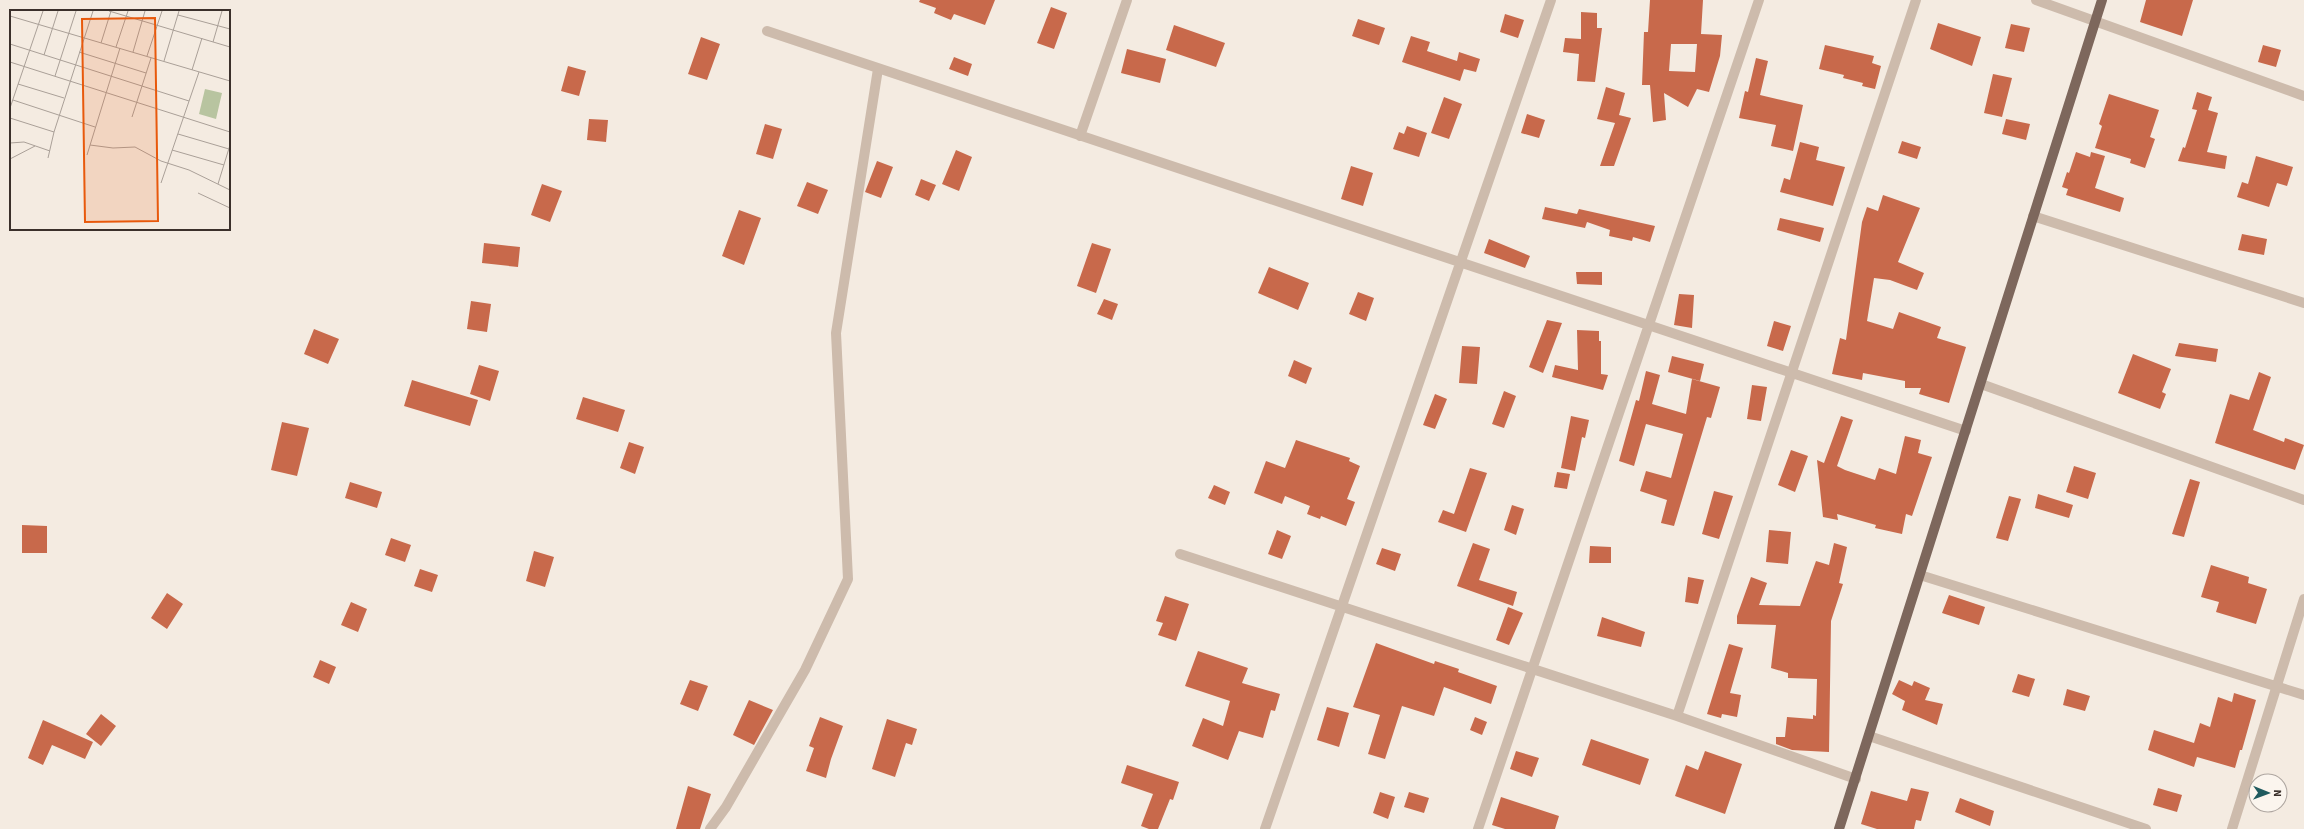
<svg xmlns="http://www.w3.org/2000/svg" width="2304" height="829" font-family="'Source Sans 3',sans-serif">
<rect width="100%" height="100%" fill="#f4ebe1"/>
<path fill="#c8694b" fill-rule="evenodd" d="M920,0H995L985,25L954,14L951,20L934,13L936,8L919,2Z
M1650,0H1703L1701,34L1722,35L1720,56L1709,92L1697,89L1688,107L1664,93L1666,120L1653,122L1650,85H1642L1644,32H1648ZM1671,44H1697L1695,72L1669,71Z
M2146,0H2193L2182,36L2140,22Z
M1051,7L1067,13L1054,49L1037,43Z
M1581,12L1597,13V28H1602L1595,82L1577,81L1579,54L1563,52L1565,38L1581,39Z
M1505,14L1524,20L1518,38L1500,32Z
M1358,19L1385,28L1379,45L1352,36Z
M1938,23L1981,37L1972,66L1930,49Z
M2011,24L2030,28L2024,52L2005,48Z
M1174,25L1225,43L1216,67L1166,50Z
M1411,36L1430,42L1427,51L1457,61L1459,52L1480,59L1476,72L1464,69L1460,81L1402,62Z
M701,37L720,44L707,80L688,74Z
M1825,45L1874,56L1872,63L1881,66L1875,89L1862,86L1863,83L1843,78L1844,75L1819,69Z
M2263,45L2281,50L2276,67L2258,62Z
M1127,49L1166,59L1160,83L1121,73Z
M954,57L972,64L968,76L949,69Z
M1756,58L1768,61L1760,95L1803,105L1793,151L1771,146L1776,125L1739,118L1745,91L1748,92Z
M568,66L586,71L579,96L561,91Z
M1993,74L2012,78L2002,117L1984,113Z
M1606,87L1625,93L1619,115L1631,118L1614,166H1600L1615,123L1597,119Z
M2197,92L2212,97L2208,110L2218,113L2207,152L2227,156L2225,169L2178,161L2183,147L2185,148L2197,110L2192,109Z
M2109,94L2159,110L2150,137L2155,139L2145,168L2130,163L2131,159L2095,148L2102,126L2099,124Z
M1444,97L1462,104L1449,139L1431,133Z
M1527,114L1545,120L1539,138L1521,133Z
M589,119L608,120L606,142L587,140Z
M2006,119L2030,124L2026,140L2002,134Z
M765,124L782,129L773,159L756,154Z
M1407,126L1427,133L1419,157L1393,149L1399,132L1404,134Z
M1902,141L1921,147L1917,159L1898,153Z
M1800,142L1819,147L1816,160L1845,167L1833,206L1780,192L1784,178L1790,180Z
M956,150L972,157L959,191L942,184Z
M2076,152L2090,157L2091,152L2105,156L2095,188L2124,198L2120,212L2066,195L2068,189L2062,187L2067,172L2069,173Z
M2256,156L2293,167L2287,186L2277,183L2269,207L2237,197L2242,182L2248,184Z
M877,161L893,167L881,198L865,192Z
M1351,166L1373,173L1363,206L1341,199Z
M921,179L936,185L929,201L915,195Z
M807,182L828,190L818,214L797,206Z
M542,184L562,191L550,222L531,215Z
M1883,195L1920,208L1898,262L1924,273L1917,290L1890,280L1874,278L1867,321L1893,329L1899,312L1941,327L1937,338L1966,347L1949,403L1919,394L1921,388H1905V381L1863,373L1862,380L1832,374L1840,338L1846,340L1862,222L1867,207L1878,211Z
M1545,207L1577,214L1579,209L1655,226L1650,242L1633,237L1632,241L1609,236L1610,230L1587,222L1585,228L1542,219Z
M739,210L761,218L744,265L722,256Z
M1780,218L1824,228L1820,242L1777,230Z
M2242,234L2267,239L2264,255L2238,250Z
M1489,239L1530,256L1525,268L1484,253Z
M484,243L520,247L518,267L482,263Z
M1092,243L1111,249L1096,293L1077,286Z
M1269,267L1309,283L1298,310L1258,293Z
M1576,272H1602V285L1577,284Z
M1358,292L1374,298L1366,321L1349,314Z
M1679,294L1694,295L1692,328L1674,325Z
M1104,299L1118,304L1112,320L1097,314Z
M471,301L491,304L487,332L467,329Z
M1547,320L1562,323L1543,373L1529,367Z
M1774,321L1791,326L1783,351L1767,346Z
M314,329L339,339L328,364L304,354Z
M1577,330L1599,331V341H1601V374L1608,375L1603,390L1552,377L1555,365L1578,370Z
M2179,343L2218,349L2216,362L2175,356Z
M1462,346L1480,347L1477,384L1459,383Z
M2133,354L2171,369L2162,392L2166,394L2160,409L2118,393Z
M1672,356L1704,364L1700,381L1668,372Z
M1294,360L1312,368L1306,384L1288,376Z
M479,365L499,371L490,401L470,394Z
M1646,371L1660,375L1652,404L1686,414L1692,379L1720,387L1711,418L1707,417L1674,526L1661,523L1667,500L1640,491L1646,471L1671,478L1683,434L1646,424L1634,466L1619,461L1636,400L1639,401Z
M2259,372L2271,377L2253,430L2284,442L2285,438L2304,445L2295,470L2215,443L2230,394L2249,400Z
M412,380L478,400L470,426L404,406Z
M1752,385L1767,387L1761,421L1747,419Z
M1504,391L1516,396L1504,428L1492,424Z
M1435,394L1447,399L1435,429L1423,425Z
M583,397L625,410L618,432L576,419Z
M1571,416L1589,420L1585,438L1582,437L1575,471L1561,468Z
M1841,416L1853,420L1837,466L1845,470L1875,480L1879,468L1896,474L1905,436L1921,440L1918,453L1932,457L1912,516L1906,514L1902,534L1875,528L1876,525L1837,514L1838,520L1823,517L1817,460L1824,463Z
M282,422L309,428L297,476L271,470Z
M1296,440L1350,458L1349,461L1360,466L1347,499L1355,502L1346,526L1321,516L1320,519L1307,514L1310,506L1285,496L1282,504L1254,493L1266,461L1285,468Z
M629,442L644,447L635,474L620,468Z
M1791,450L1808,456L1795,492L1778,485Z
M2074,466L2096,473L2088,499L2066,492Z
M1470,468L1487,473L1466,532L1438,522L1443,510L1454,514Z
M1557,472L1570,474L1567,489L1554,487Z
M2190,479L2200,482L2184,537L2172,534Z
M350,482L382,492L377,508L345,498Z
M1214,485L1230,492L1225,505L1208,498Z
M1714,491L1733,496L1719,539L1702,534Z
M2038,494L2073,505L2069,518L2035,508Z
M2009,496L2021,499L2008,541L1996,538Z
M1512,505L1524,509L1516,535L1504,530Z
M22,525L47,526V553H22Z
M1277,530L1291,536L1282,559L1268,554Z
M1769,530L1791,532L1788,564L1766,562Z
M391,538L411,545L405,562L385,555Z
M1473,543L1490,549L1479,580L1517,592L1513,606L1457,586Z
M1834,543L1847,547L1839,583L1843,584L1831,621L1829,752L1792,750L1776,744V737H1785L1787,717L1813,719V715L1816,716L1817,679L1788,678V673L1771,668L1776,625L1737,624V616L1751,577L1767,583L1759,605L1800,606L1816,561L1829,565Z
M1590,546L1611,547V563H1589Z
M1382,548L1401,554L1395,571L1376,564Z
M534,551L554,557L545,587L526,581Z
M2211,565L2249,577L2248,583L2267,589L2256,624L2216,612L2219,602L2201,597Z
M420,569L438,575L432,592L414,586Z
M1688,577L1704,580L1698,604L1685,602Z
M167,593L183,604L167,629L151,618Z
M1949,595L1985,607L1979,625L1942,613Z
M1165,596L1189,604L1176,641L1158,635L1163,623L1156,621Z
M351,602L367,609L358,632L341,625Z
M1508,607L1523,613L1509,645L1496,640Z
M1602,617L1645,632L1641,647L1597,636Z
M1376,643L1434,664L1435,661L1459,669L1458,672L1497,686L1491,704L1444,687L1434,716L1402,706L1385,759L1368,754L1380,715L1353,707Z
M1729,644L1743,648L1730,693L1741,695L1737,717L1722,714L1721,718L1707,714Z
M1198,651L1248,668L1242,683L1280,694L1275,711L1271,710L1263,738L1239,731L1228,760L1192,746L1203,718L1223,726L1230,701L1185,686Z
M320,660L336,667L329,684L313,677Z
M2018,674L2035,679L2029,697L2012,692Z
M690,680L708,686L698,711L680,704Z
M1899,680L1912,686L1914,681L1930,688L1925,700L1943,704L1937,725L1902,710L1905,701L1892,694Z
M2067,689L2090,696L2085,711L2063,705Z
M2234,693L2256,700L2242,750H2240L2235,768L2197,757L2194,767L2148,750L2154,730L2194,743L2200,723L2210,727L2218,697L2232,702Z
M749,700L773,710L754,745L733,735Z
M1327,707L1349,713L1339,747L1317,740Z
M101,714L116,726L101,746L86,734Z
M820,717L843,726L831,759L826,778L806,771L814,748L809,746Z
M1475,717L1487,722L1482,735L1470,730Z
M887,719L917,729L912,745L906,743L895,777L872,769Z
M43,720L93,742L85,759L52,745L43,765L28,758Z
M1591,739L1649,759L1640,785L1582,765Z
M1516,751L1539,758L1532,777L1510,769Z
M1705,751L1742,764L1725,814L1675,796L1686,765L1698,770Z
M1127,765L1179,782L1173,800L1170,799L1158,829H1149L1141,826L1153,794L1121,783Z
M688,786L711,794L700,829H676Z
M1911,788L1929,792L1921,821L1916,820L1914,829H1877L1861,824L1871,791L1907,801Z
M2158,788L2182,795L2177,812L2153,805Z
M1380,792L1395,797L1388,819L1373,813Z
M1409,792L1429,798L1424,813L1404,807Z
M1501,797L1559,816L1555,829H1505L1492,825Z
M1960,798L1994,811L1990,826L1955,812Z"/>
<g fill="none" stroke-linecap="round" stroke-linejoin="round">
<path stroke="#cdbbac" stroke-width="10" d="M2036,0L2304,96
M767,31L1966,431
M1080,136L1127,0
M2033,216L2304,303
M1981,384L2304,500
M1180,554L1677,716L1856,779
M1920,575L2304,695
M1677,716L1916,0
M1869,736L2146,829
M710,829L726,807L805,670L848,579L836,333L878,69
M1265,829L1551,0
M1478,829L1759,0
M2232,829L2304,599"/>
<path stroke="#7d675c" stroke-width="10" d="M1839,829L2102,0"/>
</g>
<g transform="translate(10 10)">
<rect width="220" height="220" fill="#f4ebe1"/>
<path d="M195,79L212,83L206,109L189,104Z" fill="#b8c4a0"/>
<path fill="none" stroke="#aaa098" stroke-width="1" d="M99,1L220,37M168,5L220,19M0,6L220,71M203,32L212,1M91,33L101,1M0,34L179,91M106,37L118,1M69,42L136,63M123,42L135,1M34,45L48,1M137,46L152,1M154,51L169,1M0,52L220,122M182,60L192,28M45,66L66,1M8,74L54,88M3,90L85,117M0,98L33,1M122,107L141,48M0,108L44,122M168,124L219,139M0,133L14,132L40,141M80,135L103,138L125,137L151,151L179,160L220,180M162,140L214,155M77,145L110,38M38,148L44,122L83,1M0,149L25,136M151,173L189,62M208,174L220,135M188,183L220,198"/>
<path fill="#e8590c" fill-opacity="0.15" stroke="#e8590c" stroke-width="2" d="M145,8L148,211L75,212L72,9Z"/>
<rect width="220" height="220" fill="none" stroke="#3b302b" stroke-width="2"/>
</g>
<g transform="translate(2268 793) rotate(91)"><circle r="19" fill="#fbf5ee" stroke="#aea6a0"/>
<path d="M0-3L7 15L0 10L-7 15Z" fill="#1f5a5e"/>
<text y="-6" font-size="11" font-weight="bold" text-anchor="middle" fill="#3b302b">N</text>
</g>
</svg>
